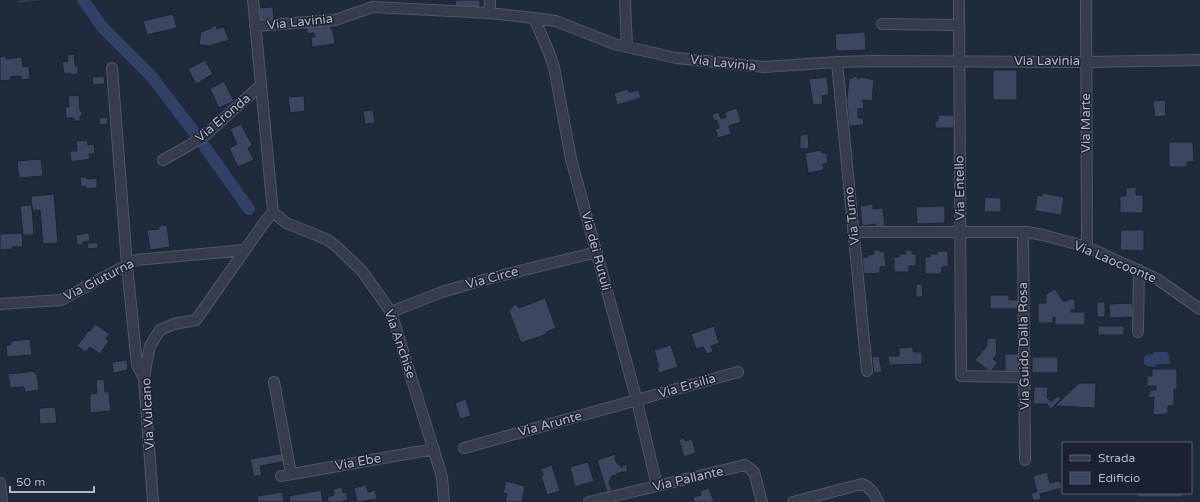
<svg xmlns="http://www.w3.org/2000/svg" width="1200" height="502" font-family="'Varela Round',sans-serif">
<rect width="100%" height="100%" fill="#202a3d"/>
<path fill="#314064" d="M1154,352H1167L1169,355L1170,364H1157L1155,367L1147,366L1144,364V358L1146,355L1154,354Z"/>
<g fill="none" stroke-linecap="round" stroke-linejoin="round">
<path stroke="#314064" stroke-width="12" d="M83,0L103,28L152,77L194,132
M205,147L249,209"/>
</g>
<path fill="#3c465e" stroke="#1c2334" d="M18,0H43L44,1L18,3Z
M456,0H480V8L455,6Z
M273,7L274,22L259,23L257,8Z
M173,14L177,28L147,35L143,21Z
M306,24H329L333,31L335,44L312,47L311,37H315L314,33L307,34Z
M216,25L217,29L224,27L229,40L210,46L199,45L201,32L212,28V27Z
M865,32L866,50L836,51L835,34Z
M74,54L75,66H78V74L71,75L70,73L64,74L62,62L68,61L67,55Z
M6,56V59L22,57L23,67L29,66L30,79L22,80L21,76L10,77L11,80L0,81V57Z
M205,60L213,74L196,84L188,69Z
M993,70H1017V100H993Z
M104,76L105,84L93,85L92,77Z
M856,76L858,79L862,77L874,80L872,101L863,100L864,109H858V118H863L864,125L849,126L847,101L849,79Z
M827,77L829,95L822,96L823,104L813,105L809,79Z
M224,81L234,101L219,108L210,89Z
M628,89L629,92L639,90L641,98L617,105L614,93Z
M79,95L80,111H82V116H80V121H74V118H66L65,107H69L68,96Z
M304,96L305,111L290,113L288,97Z
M1165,100L1166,116L1155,117L1153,101Z
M737,108L741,122L729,126L731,134L718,138L715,129L719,128L717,120L714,121L712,114L719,112L721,119L726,117L725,112Z
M373,110L375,123L365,124L363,111Z
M939,115H954V128H935V121H938Z
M107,117L108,124L100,125L99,118Z
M241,124L252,145L248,148L254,160L238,167L229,148L237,144L230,129Z
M808,134L809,149H800V135Z
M87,140L88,145L94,144L95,154H89L90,159L71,162L70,151H77L76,141Z
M1169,142H1193L1194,162H1187V167H1169Z
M822,150V153H827L828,163L823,164L824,170L808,173L805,153Z
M41,159L43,176L19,178L17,161Z
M80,177H87V179L97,178V188L86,189V186L81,187Z
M1136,187V195H1143V213H1120V196H1126V188Z
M1043,193L1064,197L1061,215L1035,211L1037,195L1042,196Z
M54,194L58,243L43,244L40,210L32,211L31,196Z
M985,197L1001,198V212H984Z
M873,204V209L883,208L885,226L876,227V224L862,226L860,206Z
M32,205L34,235H23L20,206Z
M945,206V223L917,224L916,207Z
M167,225L170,247L150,250L147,230L159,229L158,226Z
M1121,230H1144V251L1120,250Z
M22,233L23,247H12V249L0,250V234Z
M89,233L90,241L82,242L83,245H77L76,235Z
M87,243H98V248L88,249Z
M874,250H880V252L884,251L886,266L880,267V273L864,274L862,258L868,257V255L874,254Z
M905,250H912V254H916V266H909V272H894V257H899V254H905Z
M937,251H948V267H942L941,274H925V257H930V254H937Z
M916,284H922L923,297H916Z
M1055,289L1063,301H1068V299H1075V310H1071V312H1085V325H1055V317H1053V323H1038V303H1046V294Z
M990,295H1009V300H1019L1020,309H990Z
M545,298L556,328L546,332L547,334L521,343L509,311L515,304L519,308Z
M1097,302H1105V317H1097Z
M1132,303L1133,317L1110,318L1109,304Z
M95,324L110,334L106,339L109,341L100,354L90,347L86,352L77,346L88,331H90Z
M714,326L719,343L711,346L713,352L707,354L703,347L696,349L691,334Z
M1098,326H1124V335H1098Z
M987,338H995L996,340L997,354L993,359L998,363L990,372L975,360L987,346Z
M30,339L32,355L7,357L6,345H10L12,341Z
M671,345L678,367L659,373L657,367L659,366L654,350Z
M913,347V352H922V364L889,365L888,356H899V348Z
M1005,354H1020V372L1005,373Z
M879,356L882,372L874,373L872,357Z
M1032,357H1058V373H1032Z
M127,360L128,370L113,373L112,362Z
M1152,369H1177V389H1174V406H1168V414L1153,415L1154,397L1151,398L1148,396L1151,390H1156V386H1147V376H1152Z
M35,371V374H37L39,390L25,392L24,387L10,388L8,374Z
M104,379L105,392H109L111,411L90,413V394L97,393L96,380Z
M1079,383H1096L1095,408L1055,406Z
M1034,387H1048L1047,398L1051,402L1058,396L1061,399L1051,409L1047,404H1033Z
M466,399L471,416L460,419L455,403Z
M55,407L57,423L40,424L39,408Z
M684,438L685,441L692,439L696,453L684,457L679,440Z
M285,453L287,461L260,466L262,475L254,477L250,459Z
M616,454L615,458L616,462L622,468L623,465H627V472H621L611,477L609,483L612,490L607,492L597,460Z
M588,462L594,481L575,487L570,467Z
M552,465L560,491L547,495L541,476L543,475L541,469Z
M1047,472L1050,483L1060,481L1062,488L1040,494L1041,499L1033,501L1031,493L1037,492L1033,476Z
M506,481L525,486L522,502H505L507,494L503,493Z
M366,485L368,492L375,490L377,499L357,502L354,488Z
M342,487L343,493L346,492L348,500L343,501L344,502H328L327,497L334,495L333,489Z
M709,488L714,502H694L693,497L701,495L700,491Z
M321,490L323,502H290L289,496Z
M282,492L284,502H258L257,496Z
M1137,493H1183V497H1137Z"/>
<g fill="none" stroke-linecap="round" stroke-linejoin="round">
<g stroke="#4f5768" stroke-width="12">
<path id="street" d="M253,0L273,212L286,223L326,239L337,247L362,271L391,312L442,477L444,502
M625,0L627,47
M959,0L961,376L1024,377
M1086,0L1087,247
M490,13V0
M534,18L548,50L554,67L571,159L637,401L657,486
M882,24L959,25
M255,26L335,20L373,7L490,13L534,18L556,21L614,44L676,58L764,67L837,62L874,61L1086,62L1200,60
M837,62L867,371
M112,68L127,265L137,365L144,378
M163,160L202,138L261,85
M853,232H1027L1043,235L1087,247L1157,279L1200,309
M1023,232L1025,460
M0,304L61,300L136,260L245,250
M391,312L442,292L487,279L597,252
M1138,332L1139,270
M274,382L291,474
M464,448L738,372
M281,476L434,449
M0,483L2,502
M153,502L144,378L147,360L150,346L160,330L174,324L196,320L264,223L273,212
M589,502L745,465L754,472L762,502
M793,502L862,484C871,488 874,493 878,502"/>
</g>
<use href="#street" stroke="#343c4d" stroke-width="10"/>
</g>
<g text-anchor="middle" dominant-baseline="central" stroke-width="3" stroke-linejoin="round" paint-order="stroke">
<g font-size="13" fill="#afb7c9" stroke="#1a2132">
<text transform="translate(300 22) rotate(-6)">Via Lavinia</text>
<text x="1047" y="61">Via Lavinia</text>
<text transform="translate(723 63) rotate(6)">Via Lavinia</text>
<text transform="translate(223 118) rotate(-40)">Via Eronda</text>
<text transform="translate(1086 123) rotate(-90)">Via Marte</text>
<text transform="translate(960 188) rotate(-91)">Via Entello</text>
<text transform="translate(852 216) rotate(-96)">Via Turno</text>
<text transform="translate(596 251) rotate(75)">Via dei Rutuli</text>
<text transform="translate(1115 262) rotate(23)">Via Laocoonte</text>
<text transform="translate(492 278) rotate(-15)">Via Circe</text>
<text transform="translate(99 280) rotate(-27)">Via Giuturna</text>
<text transform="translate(400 344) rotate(71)">Via Anchise</text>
<text transform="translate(1024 346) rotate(-91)">Via Guido Dalla Rosa</text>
<text transform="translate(687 386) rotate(-16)">Via Ersilia</text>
<text transform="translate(148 414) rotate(-93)">Via Vulcano</text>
<text transform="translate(550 424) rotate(-15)">Via Arunte</text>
<text transform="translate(358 462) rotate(-10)">Via Ebe</text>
<text transform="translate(688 479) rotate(-13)">Via Pallante</text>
</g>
</g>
<rect x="1062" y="442" width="130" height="52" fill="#1a2132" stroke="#565d6e"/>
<rect x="1070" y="455" width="20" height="6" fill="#343c4d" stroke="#565d6e"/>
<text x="1098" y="462" font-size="12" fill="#afb7c9">Strada</text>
<rect x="1070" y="472" width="20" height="12" fill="#3c465e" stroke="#565d6e"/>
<text x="1098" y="482" font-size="12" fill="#afb7c9">Edificio</text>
<path d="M10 486v6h84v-6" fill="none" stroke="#afb7c9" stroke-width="2"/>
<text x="16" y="486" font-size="12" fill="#afb7c9" stroke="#1a2132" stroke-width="3" paint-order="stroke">50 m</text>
</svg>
